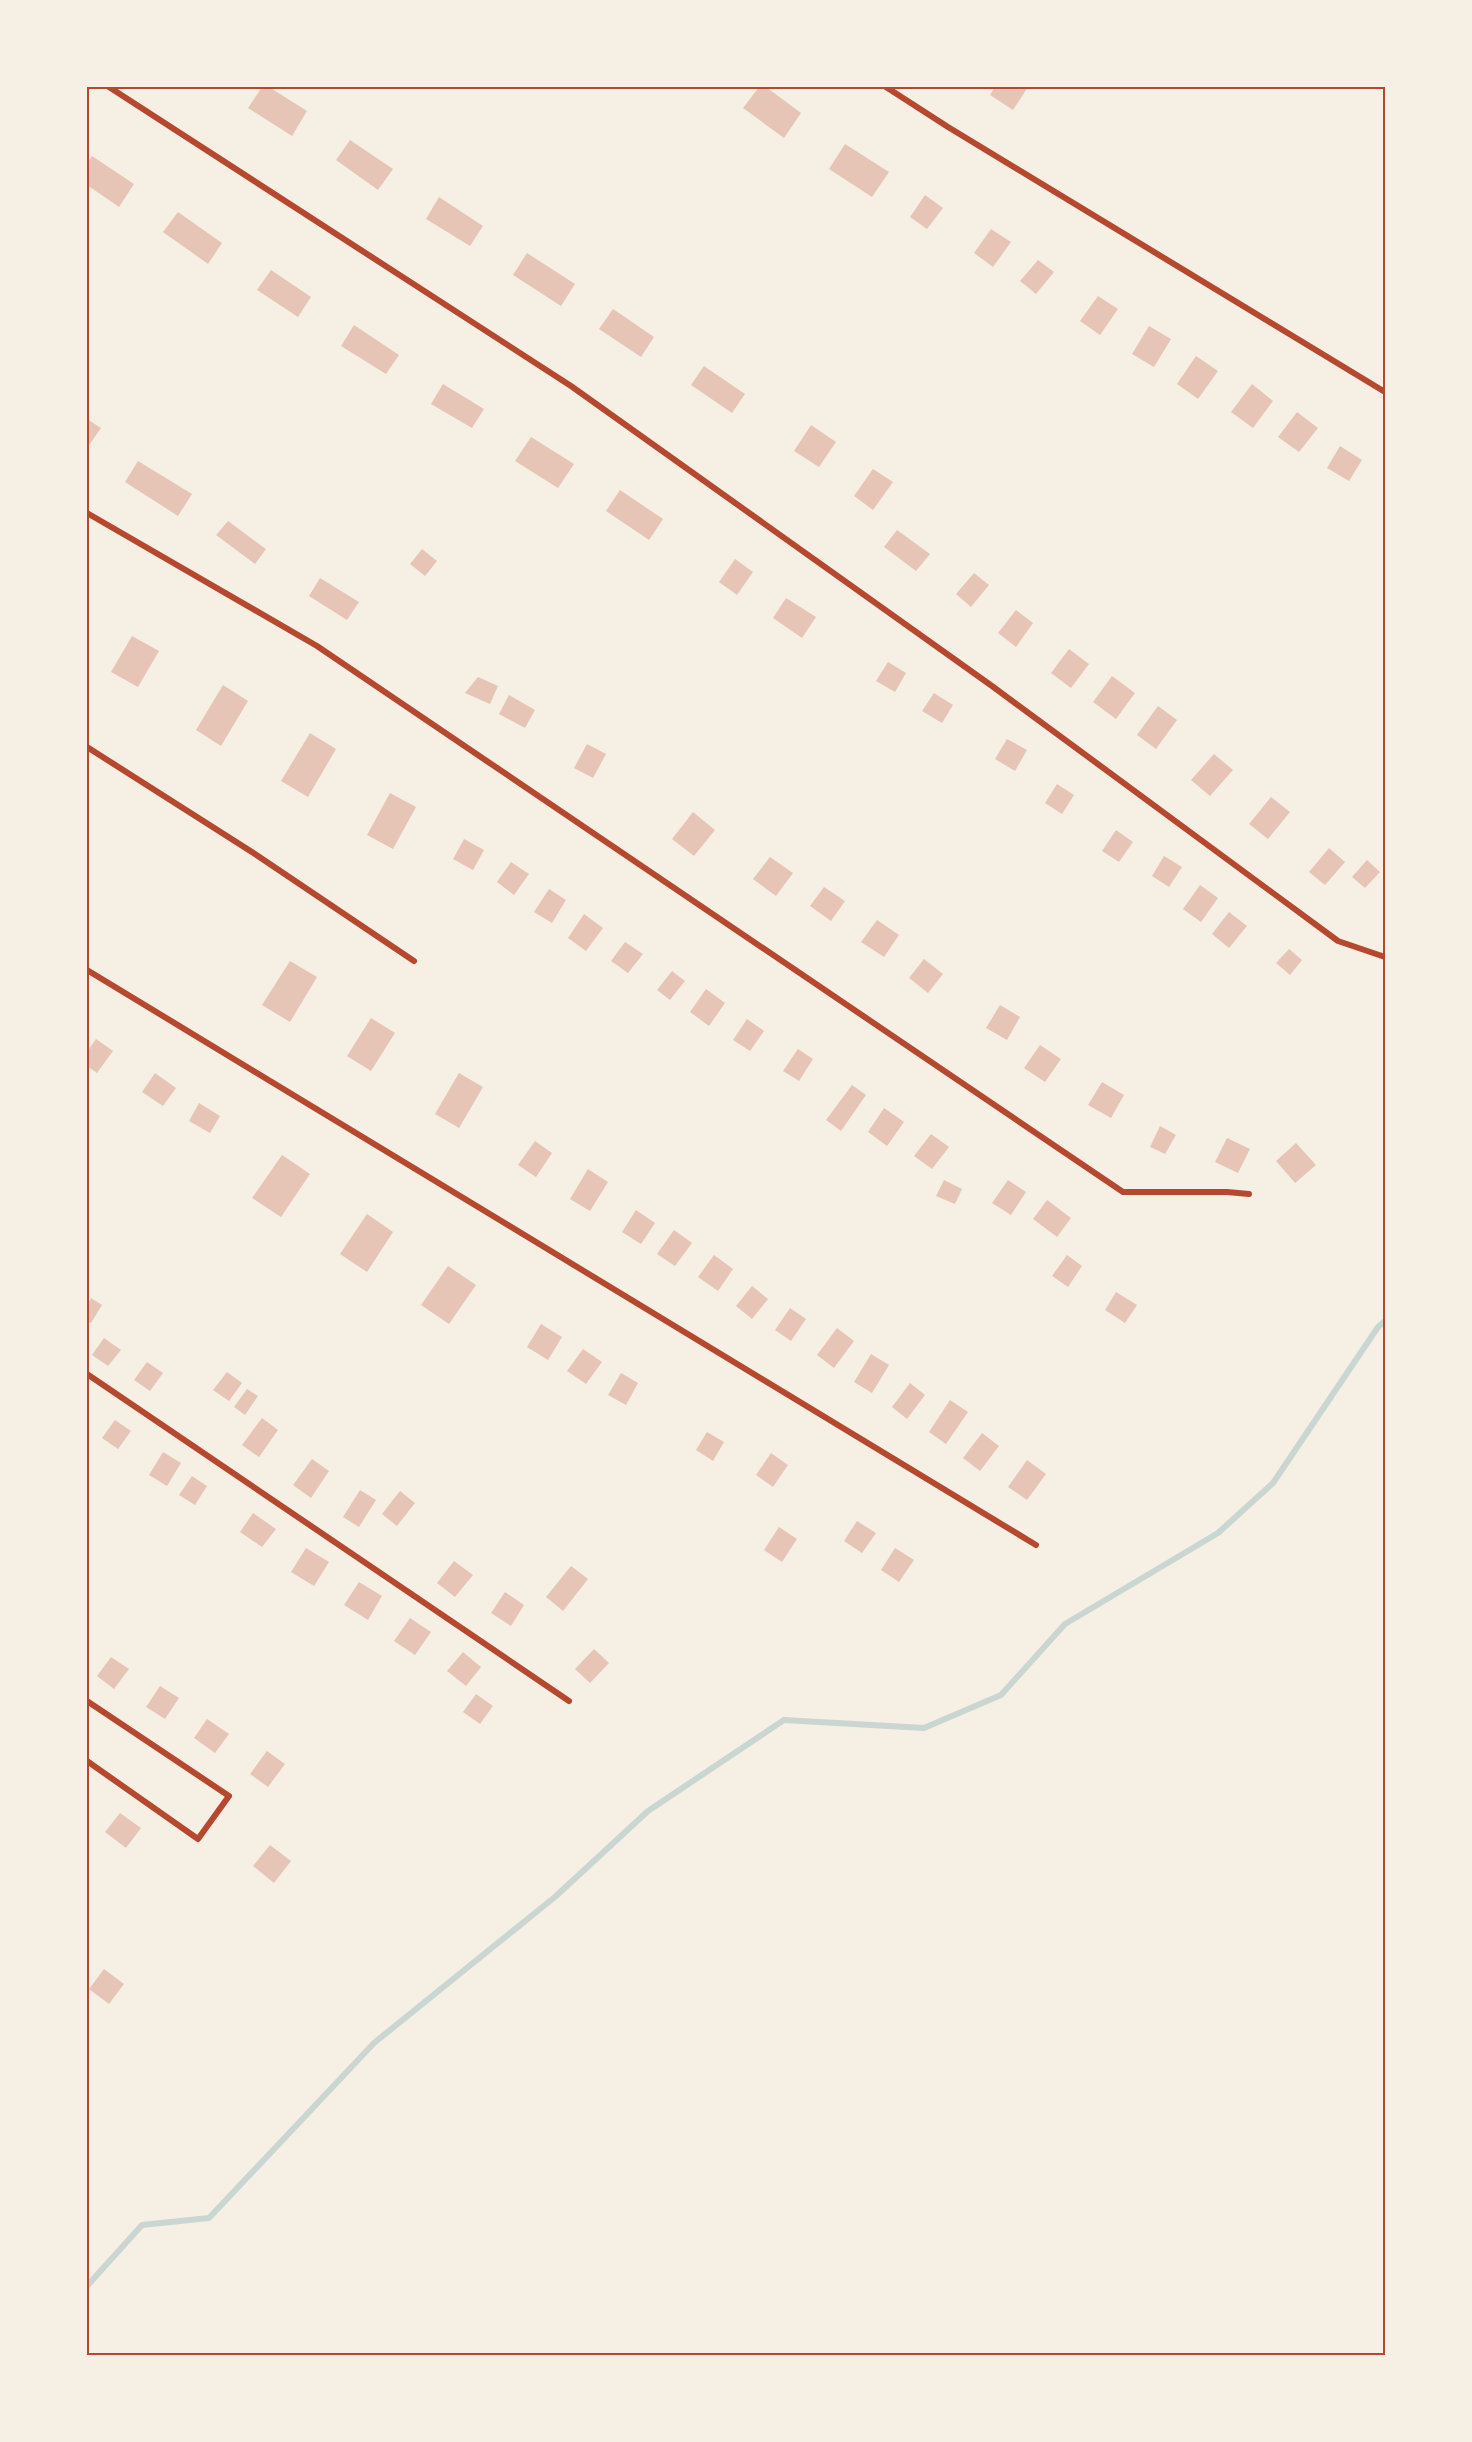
<svg xmlns="http://www.w3.org/2000/svg" width="1472" height="2442" font-family="Mulish,sans-serif">
<rect width="100%" height="100%" fill="#f6efe4"/>
<g fill="none" stroke-linecap="round" stroke-linejoin="round">
<path stroke="#c9d6d2" stroke-width="6" d="M87,2286L142,2225L209,2218L374,2043L556,1896L648,1811L784,1720L924,1728L1001,1695L1065,1624L1218,1533L1273,1483L1378,1327L1385,1321"/>
</g>
<path fill="#e6c5b7" d="M262,87H269L307,111L292,136L248,108Z
M759,87H766L801,113L784,138L743,108Z
M995,87H1028L1013,110L990,95Z
M350,140L393,169L378,190L336,160Z
M845,144L889,172L872,197L829,169Z
M92,156L134,184L119,207L87,185V164Z
M925,195L943,208L927,229L910,217Z
M439,197L483,226L470,246L426,219Z
M178,212L222,243L208,264L163,232Z
M991,229L1011,242L993,267L974,253Z
M527,253L575,284L561,306L513,275Z
M1038,260L1054,272L1036,294L1020,281Z
M271,270L311,297L298,317L257,290Z
M1098,296L1118,309L1100,335L1080,321Z
M613,309L654,337L641,357L599,329Z
M354,325L399,355L386,374L341,346Z
M1149,326L1171,339L1154,367L1132,354Z
M1196,356L1218,371L1198,399L1177,384Z
M704,366L745,394L732,413L691,385Z
M443,384L484,409L472,428L431,404Z
M1252,384L1273,401L1253,428L1231,412Z
M1297,412L1318,428L1299,452L1278,437Z
M87,419L101,428L87,448Z
M811,425L836,442L819,467L794,451Z
M531,437L574,464L558,488L515,461Z
M1340,446L1362,460L1349,481L1327,468Z
M138,461L192,494L178,516L125,482Z
M873,469L893,482L873,510L854,496Z
M620,490L663,519L649,540L606,511Z
M228,521L266,549L255,564L216,535Z
M897,530L930,554L916,571L884,547Z
M422,549L437,561L425,576L410,564Z
M735,559L753,572L737,595L719,582Z
M974,573L989,585L971,607L956,594Z
M320,578L359,602L347,620L309,596Z
M786,598L816,617L802,638L773,618Z
M1016,610L1033,623L1016,647L998,633Z
M132,636L159,651L138,687L111,672Z
M1069,649L1089,664L1071,688L1051,673Z
M888,662L906,673L895,692L876,681Z
M1112,676L1135,693L1116,719L1093,702Z
M478,677L498,686L490,704L465,693Z
M223,685L248,701L221,746L196,730Z
M934,693L953,705L942,723L922,711Z
M509,695L535,710L525,728L499,714Z
M1158,706L1177,720L1156,749L1137,735Z
M310,733L336,749L308,797L281,781Z
M1007,739L1027,750L1015,771L995,759Z
M587,744L606,754L593,778L574,768Z
M1214,754L1233,770L1210,796L1191,780Z
M1057,784L1074,795L1062,814L1045,803Z
M390,793L416,807L393,849L367,835Z
M1271,797L1290,812L1268,839L1249,824Z
M693,812L715,830L694,856L672,839Z
M1116,830L1133,842L1119,862L1102,851Z
M464,839L484,850L473,870L453,859Z
M1329,848L1345,862L1325,885L1309,872Z
M1164,856L1182,867L1169,887L1152,876Z
M770,857L793,873L776,896L753,879Z
M1367,860L1380,872L1365,888L1352,877Z
M511,862L529,874L514,895L497,882Z
M1200,885L1218,898L1201,922L1183,909Z
M824,887L845,901L831,921L810,906Z
M549,889L566,900L552,923L534,912Z
M1229,912L1247,926L1229,948L1212,934Z
M584,914L603,928L586,951L568,938Z
M877,920L899,935L884,957L861,942Z
M625,942L643,954L628,973L611,961Z
M1289,949L1302,960L1290,975L1276,963Z
M924,959L943,974L928,993L909,978Z
M290,961L317,977L290,1022L262,1005Z
M672,971L685,981L670,1000L657,990Z
M706,989L725,1003L709,1026L690,1012Z
M1000,1005L1020,1017L1007,1040L986,1028Z
M371,1018L395,1033L371,1071L347,1056Z
M747,1019L764,1031L750,1051L733,1040Z
M96,1039L113,1051L97,1073L87,1066V1052Z
M1040,1045L1061,1059L1045,1082L1024,1068Z
M798,1049L813,1059L799,1081L783,1071Z
M155,1073L176,1088L163,1106L142,1092Z
M459,1073L483,1087L459,1128L435,1114Z
M1102,1082L1124,1095L1111,1118L1088,1105Z
M852,1085L866,1095L841,1131L826,1120Z
M199,1103L220,1116L210,1133L189,1121Z
M884,1108L904,1122L887,1146L868,1132Z
M1160,1126L1176,1135L1165,1154L1150,1147Z
M931,1134L949,1147L932,1169L914,1156Z
M1227,1138L1250,1149L1238,1173L1215,1162Z
M535,1141L552,1153L536,1177L518,1165Z
M1296,1143L1316,1165L1295,1183L1276,1161Z
M282,1155L310,1174L281,1217L252,1198Z
M588,1169L608,1182L590,1211L570,1199Z
M944,1180L962,1189L955,1204L936,1196Z
M1008,1180L1026,1192L1011,1215L992,1203Z
M1047,1200L1071,1218L1057,1237L1033,1219Z
M636,1210L655,1223L641,1244L622,1232Z
M367,1214L393,1232L367,1272L340,1254Z
M674,1230L692,1243L675,1266L657,1254Z
M714,1255L733,1269L718,1291L698,1277Z
M1067,1255L1082,1266L1068,1287L1052,1276Z
M448,1266L476,1285L449,1324L421,1305Z
M752,1286L768,1299L752,1319L736,1306Z
M1116,1292L1137,1305L1125,1323L1105,1310Z
M91,1298L102,1305L91,1323L87,1321V1306Z
M790,1308L806,1319L791,1341L775,1330Z
M541,1324L562,1337L548,1360L527,1347Z
M837,1328L854,1341L834,1368L817,1355Z
M104,1338L121,1350L108,1366L92,1355Z
M583,1349L602,1362L586,1384L567,1371Z
M871,1354L889,1365L872,1393L854,1382Z
M147,1362L163,1373L150,1391L134,1380Z
M227,1372L242,1383L229,1401L213,1390Z
M621,1373L638,1383L626,1405L608,1395Z
M910,1383L925,1395L907,1419L892,1407Z
M247,1389L258,1396L245,1415L234,1407Z
M950,1400L968,1412L946,1444L929,1432Z
M262,1418L278,1430L259,1457L242,1445Z
M115,1420L131,1431L118,1449L102,1438Z
M707,1432L724,1442L713,1461L696,1450Z
M982,1433L999,1446L980,1471L963,1458Z
M163,1452L181,1463L167,1486L149,1475Z
M771,1453L788,1465L773,1487L756,1475Z
M312,1459L329,1471L311,1498L293,1485Z
M1027,1460L1046,1474L1027,1500L1008,1487Z
M192,1476L207,1486L195,1505L179,1495Z
M360,1490L376,1500L359,1527L343,1517Z
M400,1491L415,1503L397,1526L382,1514Z
M253,1513L276,1529L262,1547L240,1532Z
M857,1521L876,1533L862,1553L844,1541Z
M779,1527L797,1539L782,1562L764,1550Z
M306,1548L329,1562L314,1586L291,1572Z
M895,1548L914,1560L899,1582L881,1570Z
M454,1561L473,1575L455,1597L437,1583Z
M571,1566L588,1579L563,1611L546,1597Z
M359,1582L382,1596L368,1620L344,1605Z
M505,1592L524,1605L511,1626L491,1613Z
M410,1618L431,1632L415,1655L394,1641Z
M594,1649L609,1663L590,1683L575,1669Z
M463,1652L481,1667L466,1686L447,1671Z
M111,1657L129,1669L114,1689L97,1676Z
M160,1686L179,1698L165,1719L146,1707Z
M476,1694L493,1706L480,1724L463,1712Z
M207,1719L229,1734L215,1753L194,1738Z
M267,1751L285,1764L268,1787L250,1774Z
M120,1813L141,1828L126,1848L105,1832Z
M270,1845L291,1861L274,1883L253,1866Z
M104,1969L124,1984L109,2004L89,1989Z"/>
<g fill="none" stroke-linecap="round" stroke-linejoin="round">
<path stroke="#b5482f" stroke-width="6" d="M109,87L571,386L992,686L1338,941L1385,957
M886,87L948,127L1385,392
M87,513L317,646L1123,1192H1227L1249,1194
M87,747L255,854L414,961
M87,970L1036,1545
M87,1374L569,1701
M87,1701L229,1796L198,1839L87,1761"/>
</g>
<rect width="1472" height="2442" fill="none" stroke="#f6efe4" stroke-width="177"/>
<rect x="88" y="88" width="1296" height="2266" fill="none" stroke="#b5482f" stroke-width="2"/>
</svg>
